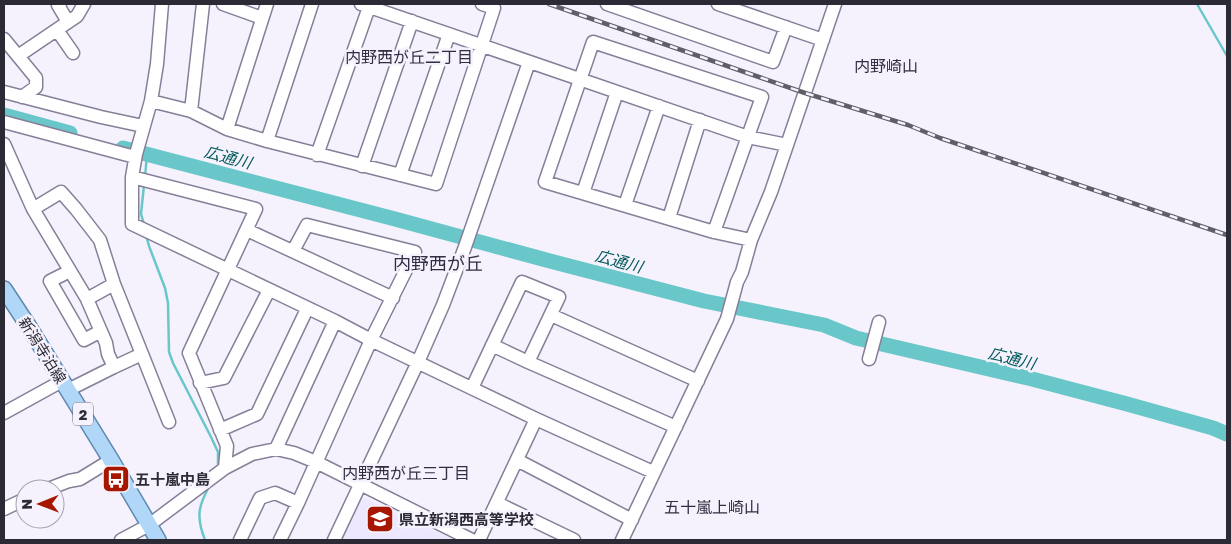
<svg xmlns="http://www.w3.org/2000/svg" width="1231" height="544" font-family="'Golos Text','Noto Sans JP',sans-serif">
<rect width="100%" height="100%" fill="#f5f2fd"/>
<path fill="#ede8fd" d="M362,497L454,540H342Z"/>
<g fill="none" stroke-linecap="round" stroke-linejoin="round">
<path stroke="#6ac7c9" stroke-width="2.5" d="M1197,4L1227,56
M145,177L147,154
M144,224L141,214L144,185
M146,235L149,246L165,288L168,303L169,352L173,363L211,437L218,452V466
M205,540C196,517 198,506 210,485"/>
<path stroke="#6ac7c9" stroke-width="15" d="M4,115L70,133
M123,148L395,219L550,261L704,301L824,325L856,338L1032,379L1127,404L1213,428L1227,434"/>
<g stroke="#857f98" stroke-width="15">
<path id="minor" d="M60,4L58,5L68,22
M162,4L157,64L151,101L136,154L132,177V224L335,321L371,340L536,419L653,472
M223,4L262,18
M361,4L748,137L787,145
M607,4L773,62L786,27
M718,4L823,40
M57,30L73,53
M4,39L36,78V87L22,97
M18,56L77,16L84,4
M4,92L101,117L143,126
M151,101L191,111L227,129L267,141L436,184L494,8L482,4
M191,111L203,4
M4,122L135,157
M227,129L267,4
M267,141L312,4
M4,144L33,209L87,299L106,343L108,354L114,367L68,390
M317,155L369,7
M362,166L412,21
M400,175L449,34
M132,177L256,209L189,353L227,446L225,468
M583,193L617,92
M625,205L659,106
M33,209L61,192L76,209L100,240L114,284L87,299
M669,218L700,120
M247,230L393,298
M714,232L762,97L593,42L545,182L714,232L751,240
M70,271L50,281L84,340L101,331
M551,315L698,381
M492,345L528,362L676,427
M142,354L169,422
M869,359L879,322
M114,367L142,354L114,284
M200,383L224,378L269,290
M472,388L522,282L559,297L528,362
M4,413L62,381
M220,430L257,414L307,309
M276,449L335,321
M517,460L632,520
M48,489L69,481L80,479L111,460
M497,503L574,540
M4,509L25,499
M121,540L149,525L225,468L252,454L276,449L294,453L316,462L472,540
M240,540L260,498L275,493L298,503
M280,540L298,503L371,340L415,252L307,225L293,251
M334,540L418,362L443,305L465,247L529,62
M479,540L536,419
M622,540L727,319L737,282L742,272L751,240L771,192L835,4"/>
</g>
<g stroke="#5f89b0" stroke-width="18">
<path id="major" d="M4,289L29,327L111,460L158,540"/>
</g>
<use href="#minor" stroke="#fff" stroke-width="12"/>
<use href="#major" stroke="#b0d7f7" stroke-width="15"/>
<g stroke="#605e68" stroke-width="4.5">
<path id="rail" d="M549,4L805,93L908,125L940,138L1227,235"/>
</g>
<use href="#rail" stroke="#f5f2fd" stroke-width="2.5" stroke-dasharray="8" stroke-linecap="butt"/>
</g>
<defs>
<g id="bus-square" transform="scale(1.4375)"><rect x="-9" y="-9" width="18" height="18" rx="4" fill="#a71600" stroke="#f5f2fd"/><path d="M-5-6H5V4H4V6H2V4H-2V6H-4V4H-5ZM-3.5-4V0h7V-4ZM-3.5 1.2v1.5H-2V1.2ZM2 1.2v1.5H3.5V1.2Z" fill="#fff"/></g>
<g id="school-square" transform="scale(1.4375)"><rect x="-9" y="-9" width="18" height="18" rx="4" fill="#a71600" stroke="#f5f2fd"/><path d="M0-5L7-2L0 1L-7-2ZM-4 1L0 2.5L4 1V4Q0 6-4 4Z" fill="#fff"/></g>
</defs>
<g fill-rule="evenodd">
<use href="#bus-square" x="116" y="479"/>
<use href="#school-square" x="380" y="519"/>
</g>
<g text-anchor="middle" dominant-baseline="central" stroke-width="5" stroke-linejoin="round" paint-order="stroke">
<rect fill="#f5f2fd" stroke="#686670" stroke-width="1" x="73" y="402.5" width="20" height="23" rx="4"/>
<g font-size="14" font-weight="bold" fill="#2c2a34">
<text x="83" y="414">2</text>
</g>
<g font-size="15" fill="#2c2a34" stroke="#f5f2fd">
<text transform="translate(43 350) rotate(58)">新潟寺泊線</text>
</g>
<g font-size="15" font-weight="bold" fill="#2c2a34" stroke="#f5f2fd" text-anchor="start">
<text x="135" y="479">五十嵐中島</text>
<text x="399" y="519">県立新潟西高等学校</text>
</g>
<g font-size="16" fill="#322d42" stroke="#f5f2fd">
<text x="409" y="57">内野西が丘二丁目</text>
<text x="886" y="66">内野崎山</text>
<text x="406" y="473">内野西が丘三丁目</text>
<text x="712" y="507">五十嵐上崎山</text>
</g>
<g font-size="16" font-style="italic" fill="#005859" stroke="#f5f2fd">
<text transform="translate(228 157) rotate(15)">広通川</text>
<text transform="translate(619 261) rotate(15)">広通川</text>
<text transform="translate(1012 358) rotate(14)">広通川</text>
</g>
<g font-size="18" fill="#322d42" stroke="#f5f2fd">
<text x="438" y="263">内野西が丘</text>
</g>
</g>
<rect width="1231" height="544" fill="none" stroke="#2c2a34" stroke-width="10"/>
<g transform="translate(40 504) rotate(269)"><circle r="24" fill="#f5f2fd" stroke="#a5a2ad"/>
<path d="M0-4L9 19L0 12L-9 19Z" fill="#a71600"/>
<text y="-8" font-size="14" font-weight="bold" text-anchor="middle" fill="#2c2a34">N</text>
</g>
</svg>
